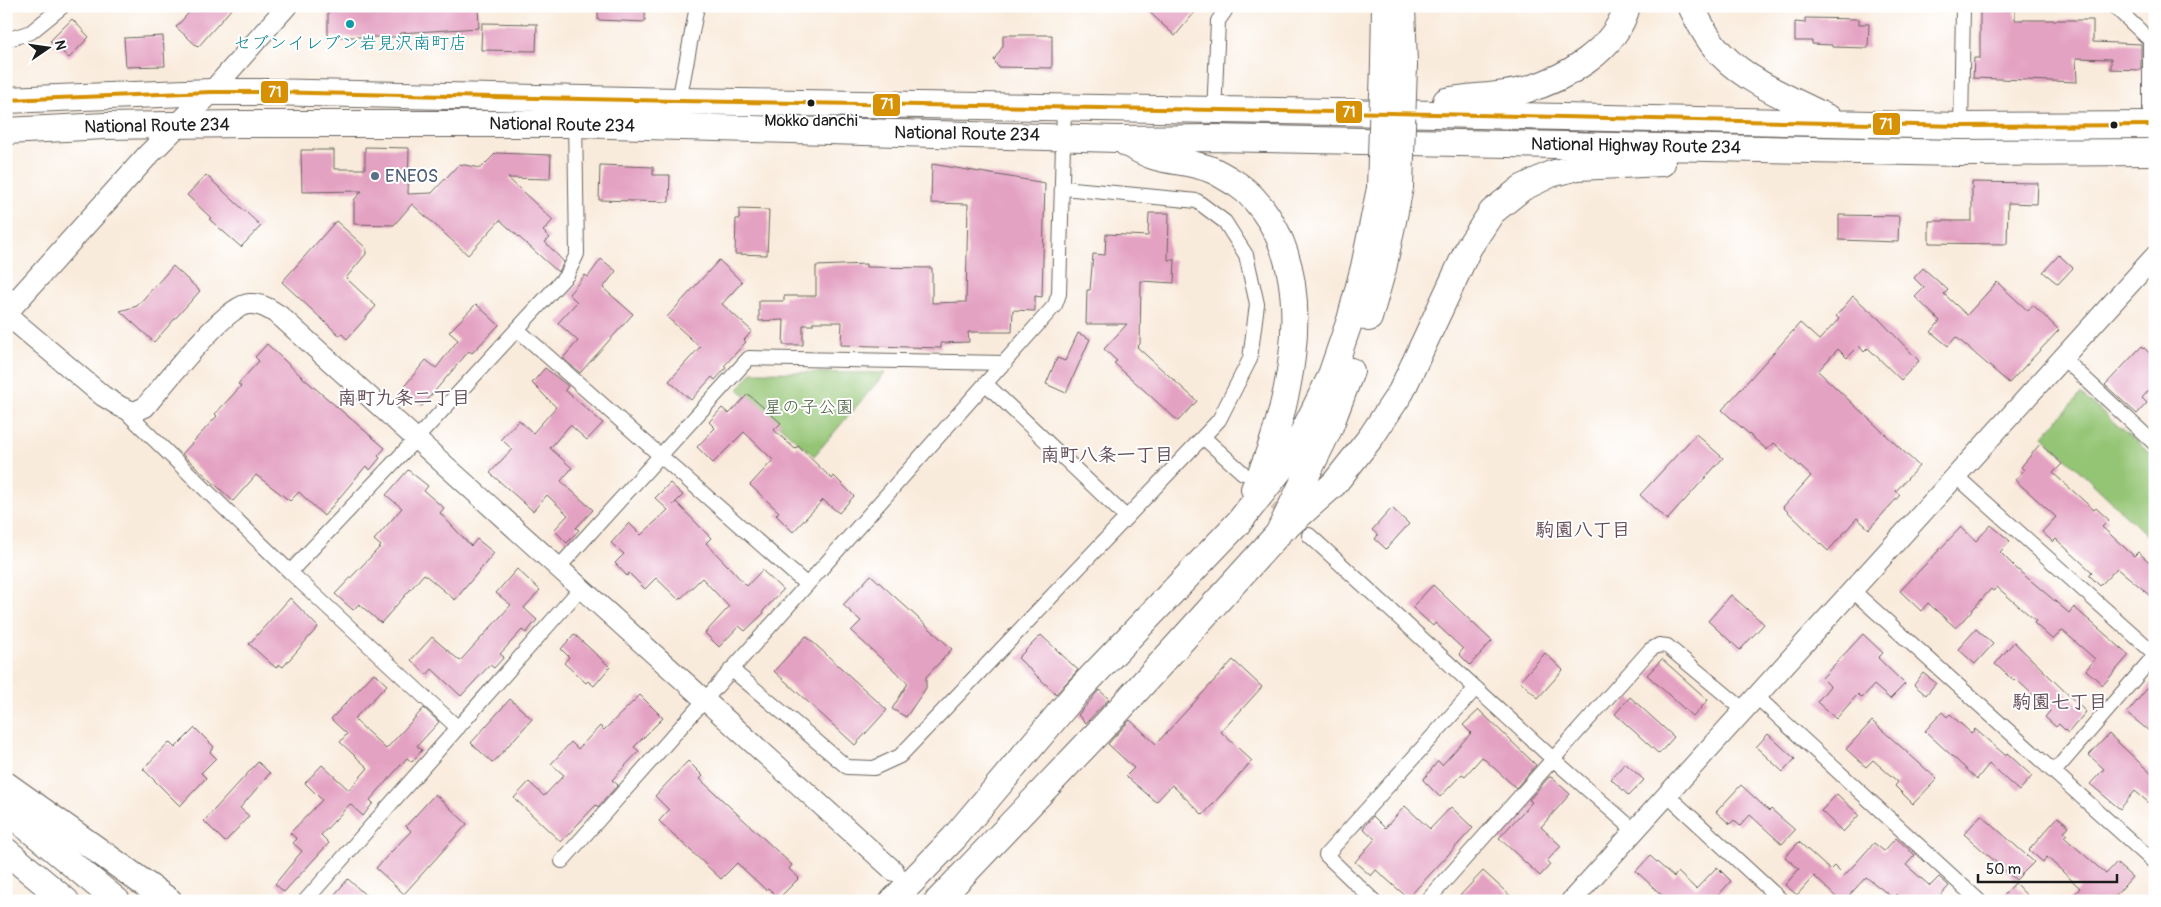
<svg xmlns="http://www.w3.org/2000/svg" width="2161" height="907" font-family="Pangolin,'Klee One',sans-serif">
<rect width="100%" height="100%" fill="#fff"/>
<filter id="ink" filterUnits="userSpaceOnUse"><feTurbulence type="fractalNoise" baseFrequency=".02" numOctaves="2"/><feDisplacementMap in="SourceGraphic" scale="10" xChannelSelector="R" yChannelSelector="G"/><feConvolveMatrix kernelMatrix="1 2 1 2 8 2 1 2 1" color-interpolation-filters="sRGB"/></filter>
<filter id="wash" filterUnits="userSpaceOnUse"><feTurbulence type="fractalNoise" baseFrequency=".0096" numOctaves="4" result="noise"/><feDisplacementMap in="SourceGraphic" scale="20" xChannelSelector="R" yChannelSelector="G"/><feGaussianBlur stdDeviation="1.12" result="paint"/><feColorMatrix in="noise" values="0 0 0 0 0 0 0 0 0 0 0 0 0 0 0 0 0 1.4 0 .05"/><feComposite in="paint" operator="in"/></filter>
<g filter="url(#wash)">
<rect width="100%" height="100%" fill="#f9ebdc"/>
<path fill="#94c575" stroke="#587048" d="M752,372L885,373L814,456L738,389Z
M2081,394L2155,458V543L2043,436Z"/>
<g id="blocks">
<path fill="#e4a2c3" d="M195,6H234L198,47L176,27Z
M355,6H478L479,28L400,33L399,37H328V11L354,10Z
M598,6H645V22L598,20Z
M1143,6H1200L1175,36Z
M2015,10V20H2093V42L2141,44V70L2111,69V59L2076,58L2077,82L1973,78L1974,58H1980V11Z
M1805,18L1859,19V24H1869L1868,48L1832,47V45L1812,44V41H1795V22L1805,23Z
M72,19L89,37L69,58L50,41Z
M482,23L537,24L536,51L481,50Z
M1003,35H1052V68L998,67L994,60L1003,46Z
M163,36L165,66L126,67L124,38Z
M365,147L409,148L408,194L432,193L459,164L481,168L496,153L551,155L550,179L508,178L553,220L543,231L550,238L545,242L564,262L560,270L558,272L500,220L468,255L412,204L394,225L354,224V200L362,191L302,192L301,150H334V169H365Z
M932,164L1045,183L1042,297L1035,296V311L1013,310L1012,332H968L969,342L941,343V348L841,345L842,322H813V325H803V345H783L784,320L759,321V301H784V296H816V266L866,264V267L932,268V303L966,302L968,204L931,203Z
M600,165L653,167V175H670L669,202L599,200Z
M206,175L261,226L241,247L209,219L211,218L187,195Z
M1972,182L2038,183L2037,204L2008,203L2007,244L1929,243V221H1972Z
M739,209L769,210L767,255L735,254L736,219H739Z
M1149,213H1169L1168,260H1175L1174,283L1141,281L1140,344L1137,347L1197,401L1178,421L1114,363L1117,361L1104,349L1127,324H1086L1087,290H1090L1093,254L1105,255L1106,234L1148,236Z
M1839,215L1899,216L1898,242L1839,240Z
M336,221L366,248V254L346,278L376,306L347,339L342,334L340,336L282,282Z
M2059,255L2073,268L2058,284L2043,272Z
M601,259L616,271L603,288L633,314L580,373L563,358L578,341L558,323L577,302L569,294L585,275L588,277Z
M719,260L742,282L722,304L752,331L744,340L746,342L724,366L726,368L715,380L712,377L691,400L669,381L700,347L667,317Z
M173,266L200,291L154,342L120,311L137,306Z
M1923,268L1948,290L1944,294L1967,315L1997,282L2028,311L2033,305L2059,330L2009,383L1956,337L1948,346L1931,332L1940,321L1915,297L1924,288L1914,278Z
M1853,296L1879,319L1919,361L1901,380L1868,348L1864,352L1859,346L1847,358L1838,349L1818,371L1919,466L1896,491L1900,495L1869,529L1857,518L1828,551L1783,507L1811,476L1774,443L1767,450L1722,410L1800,323L1819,340L1839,319L1836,316Z
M476,304L499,325L472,353L469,351L422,406L402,389L426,360L436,368L458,340L449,332Z
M1078,333L1090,339L1066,393L1046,384L1057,358L1065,361Z
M267,344L302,377L385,448L378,456L380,458L370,470L366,466L324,516L299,492L290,501L256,475L233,501L182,454L217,416L215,414L241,386L238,384L259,361L255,357Z
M2142,346L2155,358V383L2142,398L2147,403L2137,414L2105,385Z
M545,368L568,386L565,390L603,423L587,440L570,425L550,448L572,468L561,481L593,510L576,528L579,530L567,543L554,530L568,515L547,495L533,511L490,473L512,449L501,439L519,420L533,433L556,407L532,383Z
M748,394L781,423L774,430L795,449L798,446L832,479L834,476L854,496L839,513L823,500L793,532L776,515L779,512L750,485L773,460L744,432L713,463L697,447L715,428L709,422L722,408L729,414Z
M1696,434L1723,458L1667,520L1640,495Z
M2040,444L2062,464L2053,473L2094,510L2096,508L2109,520L2102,527L2134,556L2138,552L2155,567V599L2117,568L2100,586L2089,575L2092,572L2056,539L2053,542L2042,532L2056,517L2015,480L2024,470L2021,467Z
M408,470L428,486L424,491L444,508L440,513L471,546L477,539L494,553L455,600L424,574L381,623L359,604L353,610L335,594L381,546L374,540L402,508L386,495Z
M670,483L683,495L673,505L676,502L711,538L706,543L747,586L762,570L783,590L763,611L764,613L745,631L739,626L719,647L705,633L729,607L702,578L679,600L656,578L645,589L629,573L627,576L615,563L624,554L611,543L629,523L641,535L668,510L655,498Z
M1392,508L1409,524L1386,549L1375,539L1378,535L1372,530Z
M1991,525L2010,541L2000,552L2017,569L2069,613L2074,607L2129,655L2103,685L2086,670L2095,659L2062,630L2053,640L2034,623L2036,621L1997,587L1993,591L1991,589L1956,628L1928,603L1921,611L1900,591L1961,527L1976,541Z
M517,569L540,590L524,608L537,620L526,633L522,630L500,654L504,657L494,668L490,665L461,696L432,669L427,675L411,660L432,637L460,661L511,605L496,593Z
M871,575L952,649L926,677V688L906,717L892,709L908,683L851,631L861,621L843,605Z
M1433,585L1492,641L1470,665L1459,654L1463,649L1435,623L1433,626L1412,607Z
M1731,595L1764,624L1740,650L1708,621Z
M290,598L318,627L283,667L279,664L276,668L249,644Z
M1976,629L1993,644L1975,664L1958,649Z
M574,634L610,667L594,686L588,681L586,683L564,663L569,657L561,649Z
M1863,634L1883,653L1878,658L1905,684L1890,699L1874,685L1862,698L1858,694L1836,719L1817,702L1830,686L1822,678Z
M1041,635L1078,670L1056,694L1018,658Z
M806,636L887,710L855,745L774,671Z
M2014,642L2086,712L2068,733L2059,724L2056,727L2045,717L2050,711L2016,679L2014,681L1995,664Z
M1545,653L1563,670L1538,698L1520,681Z
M1662,659L1708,700L1693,717L1647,675Z
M1233,660L1262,687L1221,732L1252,761L1203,815L1172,785L1156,802L1126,776L1134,768L1108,744L1130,720L1156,744Z
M374,673L387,685L354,719L386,749L424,708L439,722L417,746L422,750L412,762L407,758L370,800L373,803L363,816L350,804L321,835L329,843L284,892L275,884L302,851L293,843L297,839L290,833L322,800L305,783L322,765L349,790L368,768L340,742L347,734L331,719Z
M1923,673L1936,683L1926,695L1914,685Z
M2155,679V736L2127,713Z
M1099,690L1109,699L1086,723L1078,715Z
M640,695L663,718L634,747L639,751L612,780L618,785L598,807L596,805L561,842L514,798L529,782L544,796L564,775L551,764L571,742L578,749L600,726L604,730Z
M1630,697L1674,737L1659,754L1615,714Z
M510,699L532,719L493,763L471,743Z
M1479,710L1536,765L1516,788L1482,757L1465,776L1462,774L1440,797L1423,780L1438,761L1442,765L1471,733L1463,725Z
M1942,712L1947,717L1950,714L1971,733L1975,729L2005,755L2007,753L2032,776L2019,791L1989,764L1977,779L1925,731Z
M1872,721L1937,779L1913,804L1895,786L1898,782L1873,760L1866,767L1846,749Z
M195,728L214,747L210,752L216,758L201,773L206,778L180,806L143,769L169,742L175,748Z
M1768,734L1795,759L1783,772L1756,747Z
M2109,734L2155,777V808L2135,791L2120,809L2090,784L2104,769L2089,755Z
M688,761L703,776L700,779L792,865L789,869L799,878L779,898L768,888L766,890L737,863L721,879L659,821L669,810L655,796Z
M258,762L270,773L240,808L249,816L225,842L204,821Z
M1625,763L1644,780L1629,796L1611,779Z
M1549,777H1551L1570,794L1541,827L1561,846L1547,861L1550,865L1540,876L1499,838L1532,802L1529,800Z
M1741,785L1769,811L1771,809L1795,830L1782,844L1750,815L1740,826L1734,820L1730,824L1716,812Z
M435,794L467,824L404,894L376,868L411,831L406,826Z
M1837,794L1859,815L1843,832L1821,811Z
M1405,806L1430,829L1451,807L1473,828L1408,898L1376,870L1371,876L1355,862L1375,839L1363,828L1373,816L1385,828Z
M1981,815L2034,862L2016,880L1964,834Z
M2058,817L2069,826L2064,832L2067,834L2064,837L2106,874L2116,863L2132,877L2111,901H2068L2080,888L2047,857L2043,862L2029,850Z
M1896,838L1915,855L1906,865L1930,886L1939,877L1949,886L1940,896L1946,901H1903L1896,894L1893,898L1866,877L1844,901H1840L1814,876L1797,895L1785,885L1799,869L1785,857L1799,842L1830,870L1834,866L1844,876L1874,843L1884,851Z
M1650,856L1674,877L1678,872L1696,889L1717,867L1731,881L1713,901H1668L1636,871Z
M1483,871L1516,901H1455Z
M348,879L372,901H329Z
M2015,883L2032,901H1999Z"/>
</g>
</g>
<g filter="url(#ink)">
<use href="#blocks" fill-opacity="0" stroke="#69645f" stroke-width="1"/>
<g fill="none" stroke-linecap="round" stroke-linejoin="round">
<path stroke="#cdc2b6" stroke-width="14" stroke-dasharray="14 7" stroke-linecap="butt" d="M1260,489L1309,535"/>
<path stroke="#cdc2b6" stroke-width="20" stroke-dasharray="20 10" stroke-linecap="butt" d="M899,877L925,901"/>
<g stroke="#69645f" stroke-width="16">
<path id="street" d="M2114,6L2150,40V124
M6,40L31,32L63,6
M678,107L697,6
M1214,115L1218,21L1225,11L1219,6
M1961,130L1963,6
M518,330L807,585
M2063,358L2155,444
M986,384L1126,517
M124,410L290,572L458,728
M1203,437L1243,473
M1956,476L2155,654
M1309,535L1553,759L1635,831
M559,567L749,358L1005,363
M290,572L416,439L567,275L577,254L575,118
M1852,590L2155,863
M731,669L847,767L874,768L900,756L1219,420L1250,359L1257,304L1246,255L1225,222L1197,201L1063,188
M1757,697L1979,901
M2054,772L2155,655
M1667,795L1782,901
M562,861L1055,305L1059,294L1064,106
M305,901L581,588
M1374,901L1326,855L1476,688
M1427,901L1650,650L1659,645L1667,646L1744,710"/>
</g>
<g stroke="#69645f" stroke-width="22">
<path id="secondary" d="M211,92L287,6
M6,314L103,396L121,407L134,412L145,407C163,386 225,305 249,304C261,303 271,310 280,316L894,871
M1571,901L2155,256"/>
</g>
<g stroke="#69645f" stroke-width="24">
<path id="primary" d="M6,313L148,155L211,92"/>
</g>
<g stroke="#69645f" stroke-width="28">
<path id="highway" d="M1402,6L1404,65
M1691,6C1699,23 1709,42 1722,55C1749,83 1795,101 1830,119
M1384,64L1385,6
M6,100L211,92H265L679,101L1391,113L1961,126L2155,125
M1446,101C1472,96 1499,97 1525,90C1565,79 1616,50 1627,6
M6,131L105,126L240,124H575L1117,139L1213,138L1960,153L2155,152
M1126,143C1134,147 1143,153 1153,156C1172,162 1193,162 1212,170C1221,174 1230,180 1238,185C1252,194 1263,209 1271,222C1316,298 1288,414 1254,489
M1369,318L1383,269L1400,187
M1287,526L1334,484L1371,437L1401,392L1469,247L1492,212L1522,188L1551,174L1578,167L1662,163
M6,785L169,901
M6,810L117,901
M6,851L66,901
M893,901L954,838L1078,691L1239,522L1293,453L1330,378L1350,320L1364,267L1380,188
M938,901L1109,721L1278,534L1329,429L1351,371"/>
</g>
<use href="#street" stroke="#fff" stroke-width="14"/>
<use href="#secondary" stroke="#fff" stroke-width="20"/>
<use href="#primary" stroke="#fff" stroke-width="22"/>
<use href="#highway" stroke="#fff" stroke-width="26"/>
<g stroke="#69645f" stroke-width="28" stroke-linecap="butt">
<path id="highway-bridge" d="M1400,187L1404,65
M1380,188L1384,64"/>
</g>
<use href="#highway-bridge" stroke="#fff" stroke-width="26"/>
<g stroke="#fff" stroke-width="8">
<path id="bus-1" d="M6,100L211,92H265L679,101L1391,113L1961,126L2155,125"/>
</g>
<use href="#bus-1" stroke="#d69104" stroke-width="4"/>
</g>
</g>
<circle fill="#0f9aa8" stroke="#fff" stroke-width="2" cx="350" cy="24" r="5"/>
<g fill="#1c1c1c" stroke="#fff" stroke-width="2">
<circle cx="811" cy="103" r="4.5"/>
<circle cx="2114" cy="125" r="4.5"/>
</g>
<circle fill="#5c6f8a" stroke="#fff" stroke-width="2" cx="375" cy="176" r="5"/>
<g text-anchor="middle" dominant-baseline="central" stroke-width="4" stroke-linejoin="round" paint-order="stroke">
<g font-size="17" fill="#1c1c1c" stroke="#fff">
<text x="811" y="120">Mokko danchi</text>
</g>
<g font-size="18" fill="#0d838f" stroke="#fff">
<text x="350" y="43">セブンイレブン岩見沢南町店</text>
</g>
<g font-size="18" fill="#1c1c1c" stroke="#fff">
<text transform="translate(562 125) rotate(1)">National Route 234</text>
<text transform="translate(157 126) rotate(-1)">National Route 234</text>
<text transform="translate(967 134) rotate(1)">National Route 234</text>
<text transform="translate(1636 146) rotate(1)">National Highway Route 234</text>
</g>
<g font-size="18" fill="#4e5e75" stroke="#fff" text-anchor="start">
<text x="385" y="176">ENEOS</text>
</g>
<g font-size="18" fill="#4c6040" stroke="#fff">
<text x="809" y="407">星の子公園</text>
</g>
<g font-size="19" font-weight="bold" fill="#624b56" stroke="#fff">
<text x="404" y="398">南町九条二丁目</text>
<text x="1107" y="455">南町八条一丁目</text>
<text x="1583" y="530">駒園八丁目</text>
<text x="2060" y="702">駒園七丁目</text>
</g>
</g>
<g stroke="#fff" stroke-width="2">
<rect x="260" y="80" width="29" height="24" rx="5" fill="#d69104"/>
<rect x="872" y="93" width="29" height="24" rx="5" fill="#d69104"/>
<rect x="1335" y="100" width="28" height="24" rx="5" fill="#d69104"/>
<rect x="1872" y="112" width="29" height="24" rx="5" fill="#d69104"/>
</g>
<g font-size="14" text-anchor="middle" font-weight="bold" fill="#fff">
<text x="275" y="97">71</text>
<text x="887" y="109">71</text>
<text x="1349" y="117">71</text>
<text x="1886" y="129">71</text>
</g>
<rect width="2161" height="907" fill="none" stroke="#fff" stroke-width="25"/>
<g transform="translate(48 48) rotate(77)" stroke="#ffffff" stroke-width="4" paint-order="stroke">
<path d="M0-4L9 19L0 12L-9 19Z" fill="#1c1c1c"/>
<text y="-8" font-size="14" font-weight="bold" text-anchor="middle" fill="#1c1c1c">N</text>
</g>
<path d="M1978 874v8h139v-8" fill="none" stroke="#1c1c1c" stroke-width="2.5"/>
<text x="1986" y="874" font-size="15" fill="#1c1c1c" stroke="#ffffff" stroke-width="4" paint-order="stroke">50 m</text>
</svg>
